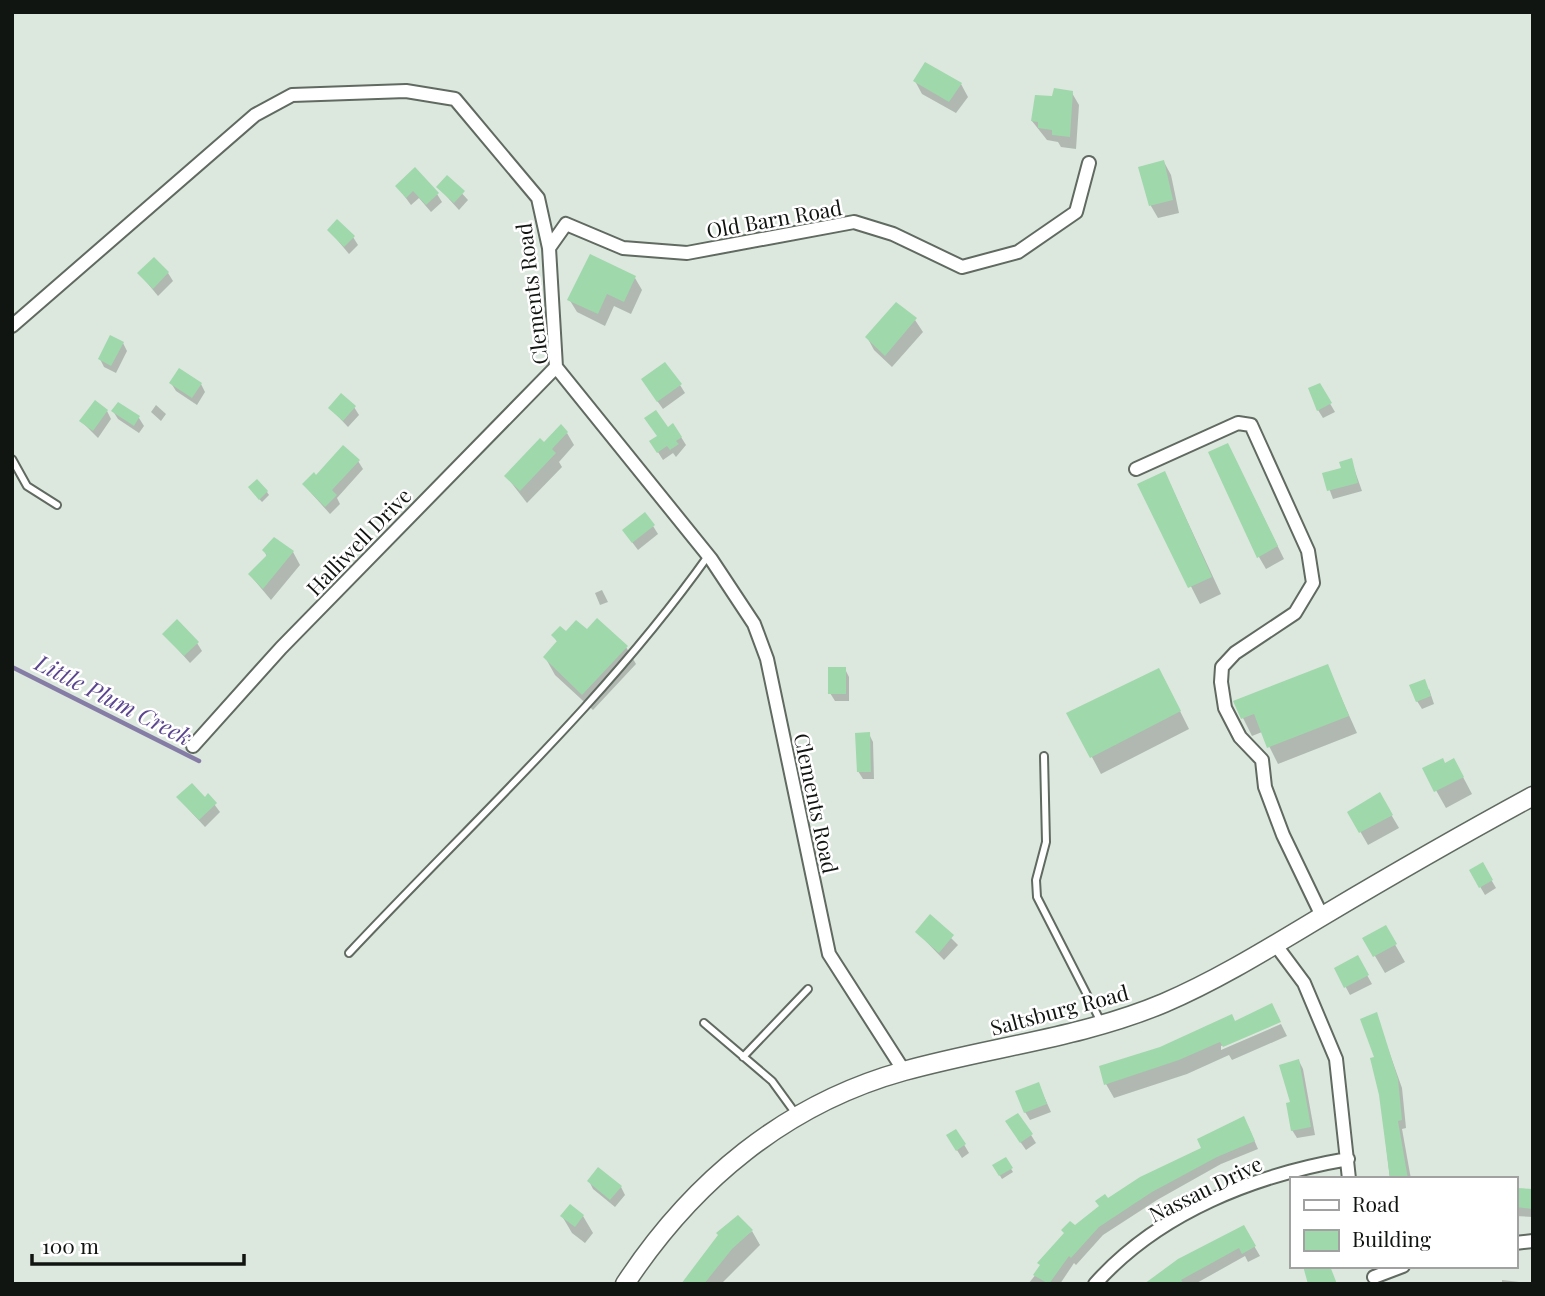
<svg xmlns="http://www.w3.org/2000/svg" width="1545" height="1296" font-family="'Playfair Display',serif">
<rect width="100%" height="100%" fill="#dce7de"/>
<path fill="#0003" d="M915,81L961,84L968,97L956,113L922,94Z
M1072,93L1079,105L1076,149L1061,147L1058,142L1047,140L1032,121L1053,98Z
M1164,162L1171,175L1179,213L1158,218L1151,206L1140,168Z
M447,177L468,200L459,210L438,187Z
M397,186L437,194L442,202L431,212L419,198L411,205Z
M329,230L353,237L358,245L349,254Z
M139,273H168L173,281L158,296Z
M635,278L642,290L631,314L614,306L605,326L577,312L569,299Z
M915,320L923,332L892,367L874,350L867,337Z
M123,343L127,351L116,373L104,367L100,359Z
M171,383L201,384L205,392L197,405L176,391Z
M680,385L685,393L663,409L648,388Z
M1319,385L1335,412L1323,418L1318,410Z
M156,405L166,414L161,421L151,412Z
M354,407L359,415L348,427L330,408Z
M107,411L111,419L98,438L81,421Z
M113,411L139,418L144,426L139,433L118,419Z
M667,429L681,437L686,445L676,457L673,453L663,460L656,449L658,437Z
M567,433L574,445L559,462L562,467L527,503L506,476L544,444Z
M1234,457L1284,559L1266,569L1259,557Z
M1351,460L1362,491L1333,499L1324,475L1343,470Z
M358,461L363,469L337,498L340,504L330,514L304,485Z
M1165,473L1221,594L1200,604L1139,485Z
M252,491L267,492L269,495L262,502Z
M653,526L658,534L638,550L629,538Z
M264,550L293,552L300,565L271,600L250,575L267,557Z
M602,590L608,602L600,605L595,593Z
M587,632L626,647L636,664L593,710L555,675L545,657L558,643L553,635Z
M164,634L197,643L202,651L190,663Z
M1327,666L1357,733L1278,764L1262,732L1252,736L1235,702Z
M845,669L849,677V701H835L830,693Z
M1168,687L1189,729L1101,774L1069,714Z
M1429,689L1434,704L1422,709L1417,701Z
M869,734L873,742L874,779H863L858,771Z
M1424,769L1463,777L1472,794L1446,808Z
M1379,794L1399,828L1368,845L1349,812Z
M208,796L220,812L205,827L178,798L205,799Z
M1482,864L1496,888L1485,895L1471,871Z
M930,917L958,945L944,960L917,932Z
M1385,927L1405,962L1385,973L1365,939Z
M1357,957L1372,984L1350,995L1336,969Z
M1376,1015L1402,1088L1406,1128L1402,1129L1411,1179H1390L1376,1058Z
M1280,1021L1221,1046V1050L1281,1024L1287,1036L1232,1060L1229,1055L1187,1074L1114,1098L1106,1084L1235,1023Z
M1299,1061L1303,1069L1315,1135L1297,1138L1292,1130Z
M1042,1092L1051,1112L1030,1120L1025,1112Z
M1248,1126L1258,1149L1221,1164L1157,1200L1103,1235L1076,1265L1074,1263L1060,1284H1028L1075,1227L1108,1200Z
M1012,1130L1031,1135L1036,1143L1026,1150Z
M956,1131L969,1153L962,1158L948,1136Z
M1005,1159L1013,1172L1002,1179L994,1166Z
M589,1181L621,1187L625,1195L615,1207L593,1189Z
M1515,1190L1533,1191V1217L1515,1216Z
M562,1216H583L593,1233L585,1243L572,1233Z
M1243,1227L1260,1256L1248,1262L1245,1256L1195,1284H1147Z
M752,1231L760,1245L721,1284H683Z
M1502,1280L1529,1283L1530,1284H1502Z"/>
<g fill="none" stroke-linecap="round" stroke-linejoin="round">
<path stroke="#867da6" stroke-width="4.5" d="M12,667L199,761"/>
</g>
<path fill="#9fd8ab" d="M925,62L962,83L949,102L913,81Z
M1054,88L1073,91L1070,137L1052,135V130L1038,128V122L1031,121L1035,95L1052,96Z
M1164,160L1173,200L1149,206L1138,167Z
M415,167L439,193L426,205L413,191L406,198L395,186Z
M447,175L465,191L454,203L436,187Z
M337,219L355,236L344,247L327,230Z
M590,254L636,276L624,302L607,294L598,314L567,300Z
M154,257L169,272L153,289L137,273Z
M896,302L917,318L885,356L865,337Z
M110,335L124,342L111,366L98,359Z
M665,362L682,384L657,402L641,379Z
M179,368L202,383L192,398L169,383Z
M1320,383L1332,403L1317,411L1308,388Z
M341,393L356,406L343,421L328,408Z
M95,400L108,410L93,431L79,421Z
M118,402L140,416L134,426L111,411Z
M656,410L668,427L673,423L682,437L676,441L679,444L670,450L667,446L657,453L649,441L657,436L644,418Z
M561,424L568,432L552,449L556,453L520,491L504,476L540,438L544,442Z
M1228,443L1278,546L1257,558L1208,452Z
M343,445L360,460L332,490L337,495L325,507L302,484L314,472L316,475Z
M1352,458L1358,483L1327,491L1322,473L1341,468L1339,462Z
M1165,471L1212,577L1188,588L1137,484Z
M257,479L268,491L259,500L248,487Z
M645,512L655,525L632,543L622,530Z
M274,537L294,551L263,589L248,574L267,555L262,550Z
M597,618L628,646L582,695L543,657L557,641L551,635L560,626L566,631L576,620L587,629Z
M177,619L199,642L184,656L162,634Z
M1328,664L1349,716L1267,748L1254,714L1241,719L1233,701Z
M828,667H846V694H828Z
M1159,668L1181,711L1090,758L1066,713Z
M1425,679L1431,696L1416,702L1409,685Z
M870,732L871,772H857L855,733Z
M1443,758L1445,763L1454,758L1464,777L1434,792L1422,768Z
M192,783L205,797L208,793L217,803L199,820L176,797Z
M1380,792L1393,815L1359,833L1347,812Z
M1483,862L1493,880L1479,888L1469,870Z
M930,914L954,935L939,953L915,932Z
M1386,925L1397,944L1373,957L1362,938Z
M1358,955L1369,975L1344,988L1334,968Z
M1272,1003L1281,1022L1223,1047L1220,1042L1179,1060L1104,1085L1099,1066L1160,1047L1232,1014L1235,1021Z
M1377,1012L1398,1079L1402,1120L1398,1121L1408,1179H1390L1379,1095L1370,1058L1374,1057L1360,1019Z
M1299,1059L1311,1127L1291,1131L1286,1103L1290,1102L1279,1065Z
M1039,1082L1047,1104L1024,1113L1015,1091Z
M1018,1113L1033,1134L1020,1143L1005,1121Z
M1244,1116L1255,1141L1217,1157L1152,1192L1099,1227L1071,1258L1069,1256L1049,1284L1033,1275L1040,1265L1037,1263L1064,1233L1061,1230L1070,1221L1075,1225L1099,1206L1095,1201L1105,1194L1108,1198L1140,1177L1201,1148L1197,1139Z
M956,1129L966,1144L956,1151L946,1135Z
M1006,1157L1013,1168L999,1176L992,1165Z
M598,1167L622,1186L610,1200L587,1181Z
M1517,1188L1533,1189V1209L1516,1207Z
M570,1204L584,1215L575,1227L560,1216Z
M738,1215L753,1230L732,1249L704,1284H681L718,1235L716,1233Z
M1244,1225L1256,1246L1242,1254L1239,1248L1181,1280L1184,1284H1144L1178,1259Z
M1303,1266H1330L1337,1284H1308Z"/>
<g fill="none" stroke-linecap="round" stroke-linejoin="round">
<g stroke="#606a61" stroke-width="10">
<path id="service" d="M12,459L27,486L57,505
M1044,756L1046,842L1036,880L1037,897L1101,1022
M349,953C471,823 605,701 708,556
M704,1023L772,1081L796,1114
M743,1057L808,989"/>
</g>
<g stroke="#606a61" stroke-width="16">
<path id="minor" d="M549,248L566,224L623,248L687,253L854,222L893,234L962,267L1018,252L1076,212L1089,163
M12,326L255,115L292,95L406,91L455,99L538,198L549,248L556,367L711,559L754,624L767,659L829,954L904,1071
M1136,469L1238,423L1251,425L1308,551L1313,583L1295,613L1235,653L1222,667L1221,682L1225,708L1240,737L1262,760L1265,787L1283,835L1322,916
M193,746L281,648L556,367
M1275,944L1304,983L1336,1059L1349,1179
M1515,1243L1533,1241
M1374,1277L1403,1266
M1095,1284C1159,1212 1255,1175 1348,1159"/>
</g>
<g stroke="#606a61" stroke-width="21">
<path id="secondary" d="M625,1284C692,1182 785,1104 904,1071C990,1047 1081,1038 1164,1003C1220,979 1274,945 1326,914C1395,873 1463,834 1533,796"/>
</g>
<use href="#service" stroke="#fff" stroke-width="6"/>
<use href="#minor" stroke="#fff" stroke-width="12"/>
<use href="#secondary" stroke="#fff" stroke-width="18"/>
</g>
<g text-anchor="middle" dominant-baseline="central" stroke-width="5" stroke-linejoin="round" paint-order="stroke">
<g font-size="21" fill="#111511" stroke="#fff">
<text transform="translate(774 218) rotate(-10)">Old Barn Road</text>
<text transform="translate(531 294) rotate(-97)">Clements Road</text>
<text transform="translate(358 541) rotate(-46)">Halliwell Drive</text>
<text transform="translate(817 803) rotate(78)">Clements Road</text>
<text transform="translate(1059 1009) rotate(-15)">Saltsburg Road</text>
<text transform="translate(1205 1188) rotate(-26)">Nassau Drive</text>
</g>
<g font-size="23" font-style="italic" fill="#5b468f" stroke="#fff">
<text transform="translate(114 699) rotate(27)">Little Plum Creek</text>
</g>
</g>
<rect width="1545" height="1296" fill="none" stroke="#111511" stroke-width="28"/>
<rect x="1290" y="1177" width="228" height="91" fill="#ffffff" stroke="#a0a1a0" stroke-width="2"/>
<rect x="1304" y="1200" width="35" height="10" fill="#ffffff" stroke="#a0a1a0" stroke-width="2"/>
<text x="1352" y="1212" font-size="21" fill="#111511">Road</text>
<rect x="1304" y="1230" width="35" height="21" fill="#9fd8ab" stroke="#a0a1a0" stroke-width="2"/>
<text x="1352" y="1247" font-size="21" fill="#111511">Building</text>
<path d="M32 1254v10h212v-10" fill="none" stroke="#111511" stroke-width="3.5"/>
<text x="42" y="1254" font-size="21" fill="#111511" stroke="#ffffff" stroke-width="5" paint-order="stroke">100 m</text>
</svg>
